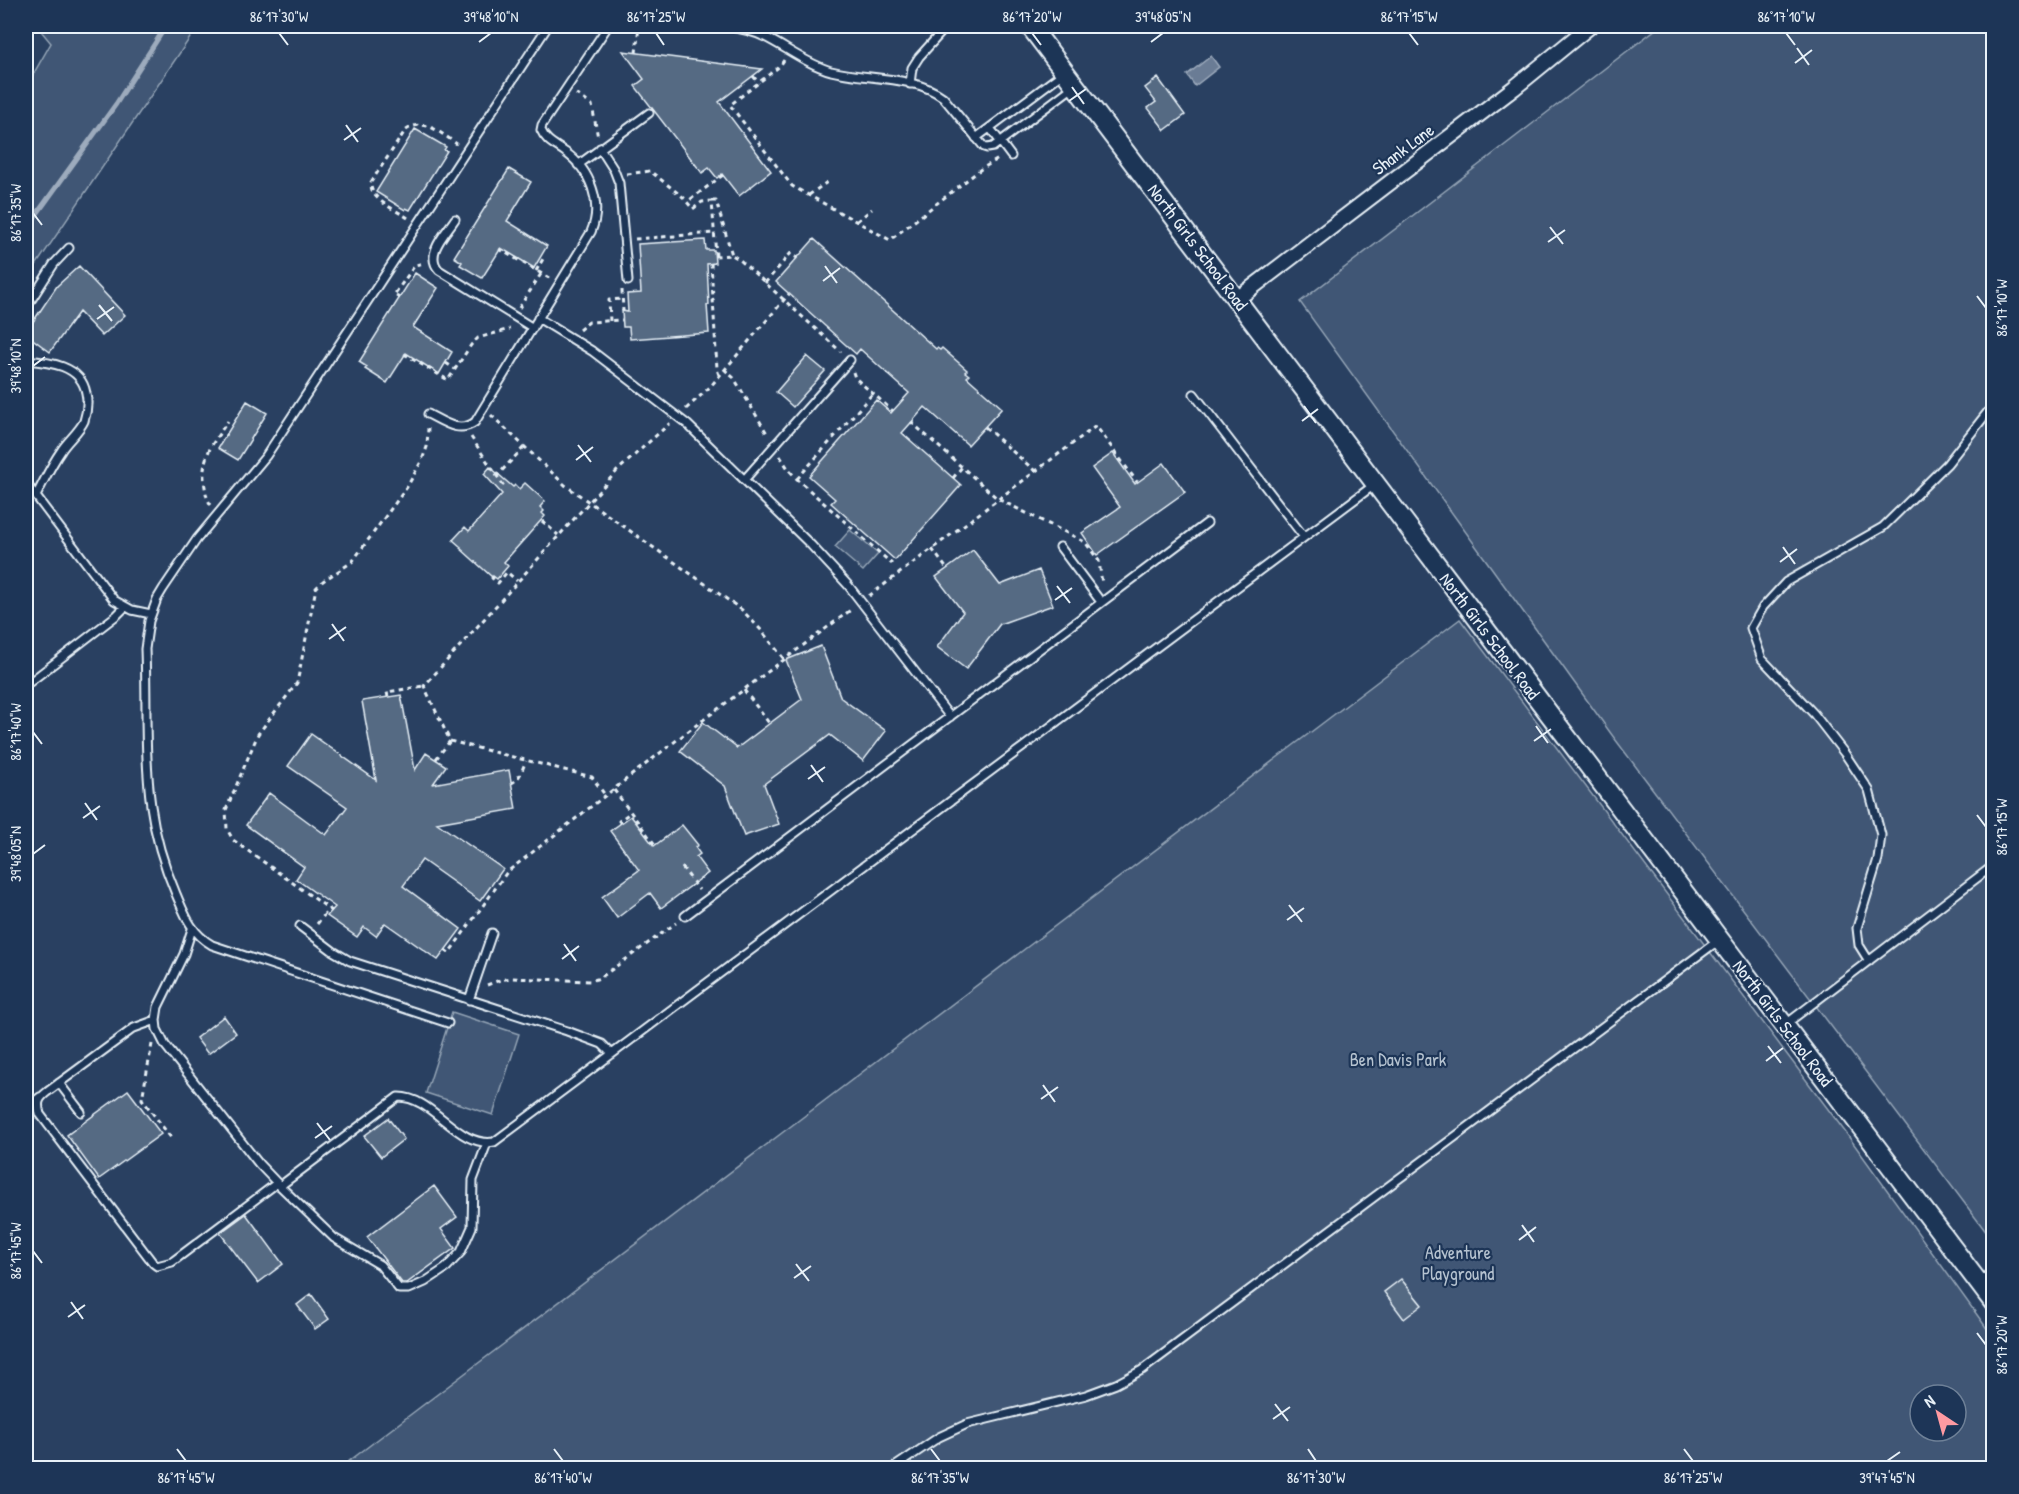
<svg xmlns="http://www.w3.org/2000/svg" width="2019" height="1494" font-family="'Patrick Hand',sans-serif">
<rect width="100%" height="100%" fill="#294061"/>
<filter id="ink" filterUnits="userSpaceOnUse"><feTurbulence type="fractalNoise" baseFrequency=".0167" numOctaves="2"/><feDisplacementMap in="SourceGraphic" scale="12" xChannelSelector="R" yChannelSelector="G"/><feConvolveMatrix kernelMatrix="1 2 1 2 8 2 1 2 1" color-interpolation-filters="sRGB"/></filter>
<g filter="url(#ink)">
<path fill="#415774" stroke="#94a4b6" stroke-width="1.5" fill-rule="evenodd" d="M37,26H198L26,280V87L51,43Z
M1660,26H1993V1241L1612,735L1300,302Z
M850,530L878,554L863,571L835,547Z
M1460,619L1846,1133L1993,1337V1468H340ZM1920,1395H1956V1431H1920Z
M452,1012L519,1034L493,1115L426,1093Z"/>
<path fill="#6b7c95" stroke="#9dabbd" stroke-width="1.5" d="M1211,56L1219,67L1195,86L1187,75Z"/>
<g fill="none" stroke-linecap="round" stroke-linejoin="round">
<path stroke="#9dabbd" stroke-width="5" d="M26,229L116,104L166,26"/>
</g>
<path fill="#556a83" stroke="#e8f1f8" stroke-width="1.5" d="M623,51L762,69L719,102L771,171L739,196L722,174L717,178L709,168L702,173L635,86L644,79Z
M1158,78L1185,115L1165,130L1148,108L1156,102L1145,88Z
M415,129L446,147L444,150L447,151L410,210L406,208L405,210L376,192Z
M509,169L531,182L507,221L547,246L534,268L501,248L482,278L460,265L462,262L454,257Z
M814,239L936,349L937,348L940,350L942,348L967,370L965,372L969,375L967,377L1002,408L968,445L925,407L902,433L961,485L895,560L831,503L835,499L809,476L876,400L891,413L909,393L860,349L856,354L776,282Z
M705,240L706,250H714L715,263L707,264L709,305H707L709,333L630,339L629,327H623L622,311L628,312L627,294L641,293L638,244Z
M79,266L125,315L102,336L79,312L50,352L26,334V332L57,286Z
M415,273L438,288L413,327L452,352L439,374L406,353L387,383L365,369L367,367L359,362Z
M807,356L825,371L793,407L776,392Z
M247,401L267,413L238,460L218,448Z
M1113,453L1135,484L1164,463L1185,492L1097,555L1082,533L1120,507L1092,468Z
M490,467L513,487L515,485L519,489L525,483L545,501L540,507L544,511L542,513L545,516L504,562L508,566L497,579L493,576L492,577L460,548L461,547L453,540L465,527L469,531L502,494L484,474Z
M973,550L1000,585L1039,570L1053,605L1000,624L966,669L937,647L963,612L936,577Z
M821,646L841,698L886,731L863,761L830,735L764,784L779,824L744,836L725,786L680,751L703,722L737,748L802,699L786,660Z
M401,695L415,770L426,753L446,766L433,784L509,770L516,809L437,823L503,869L480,901L422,860L403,886L461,929L438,960L385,923L376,936L364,927L357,937L327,916L335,907L296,879L304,867L246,825L269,793L326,835L347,807L288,766L311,734L376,780L362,701Z
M631,816L654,846L682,825L698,845L695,847L700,854L696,857L708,873L661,908L650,893L617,918L602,897L639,870L610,831Z
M224,1016L236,1033L208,1054L196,1038Z
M128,1090L161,1134L99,1179L67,1135Z
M388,1118L404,1139L381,1157L364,1136Z
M434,1186L457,1217L441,1229L455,1248L407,1283H402L367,1237Z
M246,1214L283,1264L258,1283L220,1233Z
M1401,1279L1422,1305L1404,1319L1384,1292Z
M311,1294L329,1319L315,1329L297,1305Z"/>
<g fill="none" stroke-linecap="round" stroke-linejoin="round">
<g stroke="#e8f1f8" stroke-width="11">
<path id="lane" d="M725,26C739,28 753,31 765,37C787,48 807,64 831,71C866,80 913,75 943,97L984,147L987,148L993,147L1073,87
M910,84L912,68L919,57L947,26
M990,128L1011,156
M976,138L1063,73
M600,148L614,170L619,183L628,281
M578,165L649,113
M455,219C446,233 424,254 439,270L533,328
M26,308L54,264L69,248
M538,318L592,351L687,424L811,545L848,585L950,717
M26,360C49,362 81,365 86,393C88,402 87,412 84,421C79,432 67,441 61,451C51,465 44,481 36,496
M1194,394L1304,537
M428,414C444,422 459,434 475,422L591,232C603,204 591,170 565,152C556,145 546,142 541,130L542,125L608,26
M744,480L850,360
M26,483L114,600L132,610L151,614
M1060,547L1101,602
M26,685L117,615L125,607
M685,916L1207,523
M300,926L333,951L350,961L567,1031L602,1044L612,1054
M192,929L184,954L158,1007L156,1020L157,1029L165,1045L259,1164L280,1186L334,1238L380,1265L399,1289H409L425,1282L446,1268L461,1252L472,1227L473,1180L487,1143
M1869,961L1859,945L1857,928L1878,859L1881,835L1869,790L1845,754L1814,714L1762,659L1751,628L1763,607L1786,582L1883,527L1947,464L1994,404
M469,1000L492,933
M156,1020L134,1028L47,1092C38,1099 37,1103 40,1114L153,1263L157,1266L172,1262L277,1183
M448,1023L212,945C191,933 185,915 176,894C164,866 155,836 151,806C144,754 147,701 145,649L149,621L157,599L163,589L197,539L266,456L548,26
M1786,1024L1994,865
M59,1083L81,1112
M26,1108L40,1097
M280,1186L398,1097C433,1096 457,1148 494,1142L1374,485
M893,1468L939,1437L967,1424L1086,1395L1116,1384L1142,1370L1719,940"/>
</g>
<g stroke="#e8f1f8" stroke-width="18">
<path id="street" d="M1237,299L1514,88L1590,26"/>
</g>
<g stroke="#e8f1f8" stroke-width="22">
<path id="secondary" d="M1030,26L1994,1303"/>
</g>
<path stroke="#e8f1f8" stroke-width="3" stroke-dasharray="4.5 4.5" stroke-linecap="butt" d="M636,53L639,26
M784,60L780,66L730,105L792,186L890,240L981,169L1000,158
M753,76L759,83
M576,94L592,105L598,138
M627,174L650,171L688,201
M809,195L830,180
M712,201H716L732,255
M408,218C395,209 369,200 371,182L405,131C424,116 440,133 457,144
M857,221L872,209
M635,239L714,233
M499,249L549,278
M715,256L732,255L739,259L841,352
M716,256L712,201L702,202L693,209L687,202L723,175
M711,263L717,369L719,375
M536,271L543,259L540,257
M765,283L791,253L797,258
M622,290L623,311
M400,298L394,295L415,265L424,263
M519,308L541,274
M610,321L609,300L622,299
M579,330L589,322L622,320
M404,354L448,380L471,345L478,338L510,329
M446,363L455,369
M724,369L734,378L768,435
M853,372L855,378L893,411
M686,409L710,387L789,294
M491,415L565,485L742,610L761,630L784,659
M911,422L998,499L1085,542L1099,561L1102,584
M985,427L1035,471
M471,437L505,488
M780,456L789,470L797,479L892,564
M496,477L524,447
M953,478L962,467
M797,479L873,393
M211,505C207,500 206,494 205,487C200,458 212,444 228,421
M542,521L558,535
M932,549L947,569
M493,576L492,578L498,583L507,572L517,581
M869,596L1096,426L1137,482
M744,690L769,723
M388,697L387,692L424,686
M450,741L592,777L605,795
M436,759L450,741L424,686L617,471L670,423
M511,783C520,780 522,769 526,761
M614,790L656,846
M621,823L619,821L631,812
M682,867L699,890
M332,911L233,840L227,829L226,810L258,734L297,683L316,588L323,581L352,562L407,487L422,460L427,447L428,428
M317,924L329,909
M445,950L449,953L507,872L691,729L852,609
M487,985L500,980L512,978L590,981L600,978L676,923
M152,1044L142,1099L172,1139"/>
<use href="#lane" stroke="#1d3557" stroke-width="7"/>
<use href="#street" stroke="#1d3557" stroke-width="14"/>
<use href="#secondary" stroke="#1d3557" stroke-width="18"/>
</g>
</g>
<path fill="none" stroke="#e8f1f8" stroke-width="2" d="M279,33L288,45M656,33L664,45M1032,33L1041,45M1409,33L1418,45M1786,33L1795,45M479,42L491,33M1151,42L1163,33M1797,48L1809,65M1795,63L1812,50M1072,87L1084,104M1069,101L1086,89M346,125L358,142M344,140L361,128M33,213L42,225M1550,227L1563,244M1548,242L1565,230M825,266L837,283M823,281L840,268M1977,296L1986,308M99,305L112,321M97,319L114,307M33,366L45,357M1304,406L1316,423M1302,421L1318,409M578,445L591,462M576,460L593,447M1783,547L1795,564M1780,562L1797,549M1057,586L1070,603M1055,600L1072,588M332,624L344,641M329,639L346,627M1536,726L1548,743M33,732L42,744M1534,741L1551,729M811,765L823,782M808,779L825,767M85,803L97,820M1977,815L1986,827M83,818L100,806M33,854L45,845M1289,905L1302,922M1287,920L1304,908M564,944L576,961M562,959L579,946M1768,1046L1781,1063M1766,1061L1783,1048M1043,1085L1055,1102M1041,1099L1058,1087M317,1123L330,1140M315,1138L332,1126M1522,1225L1534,1242M1519,1240L1536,1227M33,1251L42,1263M796,1264L809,1281M794,1278L811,1266M71,1302L83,1319M68,1317L85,1305M1977,1333L1986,1345M1275,1404L1288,1421M1273,1419L1290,1407M177,1449L186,1461M554,1449L563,1461M931,1449L940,1461M1308,1449L1316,1461M1684,1449L1693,1461M1887,1461L1900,1452"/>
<g text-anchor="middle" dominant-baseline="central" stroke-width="4.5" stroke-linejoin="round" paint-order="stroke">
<g font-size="18" fill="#e8f1f8" stroke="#1d3557">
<text transform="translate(1403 149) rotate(-37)">Shank Lane</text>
<text transform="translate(1198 247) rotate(53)">North Girls School Road</text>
<text transform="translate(1490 636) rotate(53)">North Girls School Road</text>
<text transform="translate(1783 1023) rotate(53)">North Girls School Road</text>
</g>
<g font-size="18" fill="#b6c3d0" stroke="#1d3557">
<text x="1398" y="1059">Ben Davis Park</text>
<text x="1458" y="1252">Adventure<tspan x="1458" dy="21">Playground</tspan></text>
</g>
</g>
<rect width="2019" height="1494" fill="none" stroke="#1d3557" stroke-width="66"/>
<g transform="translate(1938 1413) rotate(324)"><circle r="28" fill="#1d3557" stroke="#6e8097" stroke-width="1.5"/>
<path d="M0-4.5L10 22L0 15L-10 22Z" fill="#ff9aa2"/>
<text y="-9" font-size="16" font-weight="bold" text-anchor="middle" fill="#e8f1f8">N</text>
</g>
<rect x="33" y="33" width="1953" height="1428" fill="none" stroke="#e8f1f8" stroke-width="2"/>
<g font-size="15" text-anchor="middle" fill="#e8f1f8">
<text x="279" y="22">86°17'30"W</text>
<text x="491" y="22">39°48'10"N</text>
<text x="656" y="22">86°17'25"W</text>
<text x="1032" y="22">86°17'20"W</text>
<text x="1163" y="22">39°48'05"N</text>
<text x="1409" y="22">86°17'15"W</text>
<text x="1786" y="22">86°17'10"W</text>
<text transform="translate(16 213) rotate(-90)" y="5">86°17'35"W</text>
<text transform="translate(2002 308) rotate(-90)" y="5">86°17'10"W</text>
<text transform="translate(16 366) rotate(-90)" y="5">39°48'10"N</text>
<text transform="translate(16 732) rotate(-90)" y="5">86°17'40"W</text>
<text transform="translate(2002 827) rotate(-90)" y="5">86°17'15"W</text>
<text transform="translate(16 854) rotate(-90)" y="5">39°48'05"N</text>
<text transform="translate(16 1251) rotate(-90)" y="5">86°17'45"W</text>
<text transform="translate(2002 1345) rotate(-90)" y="5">86°17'20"W</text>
<text x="186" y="1483">86°17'45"W</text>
<text x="563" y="1483">86°17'40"W</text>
<text x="940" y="1483">86°17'35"W</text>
<text x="1316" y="1483">86°17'30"W</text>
<text x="1693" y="1483">86°17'25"W</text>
<text x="1887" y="1483">39°47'45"N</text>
</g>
</svg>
